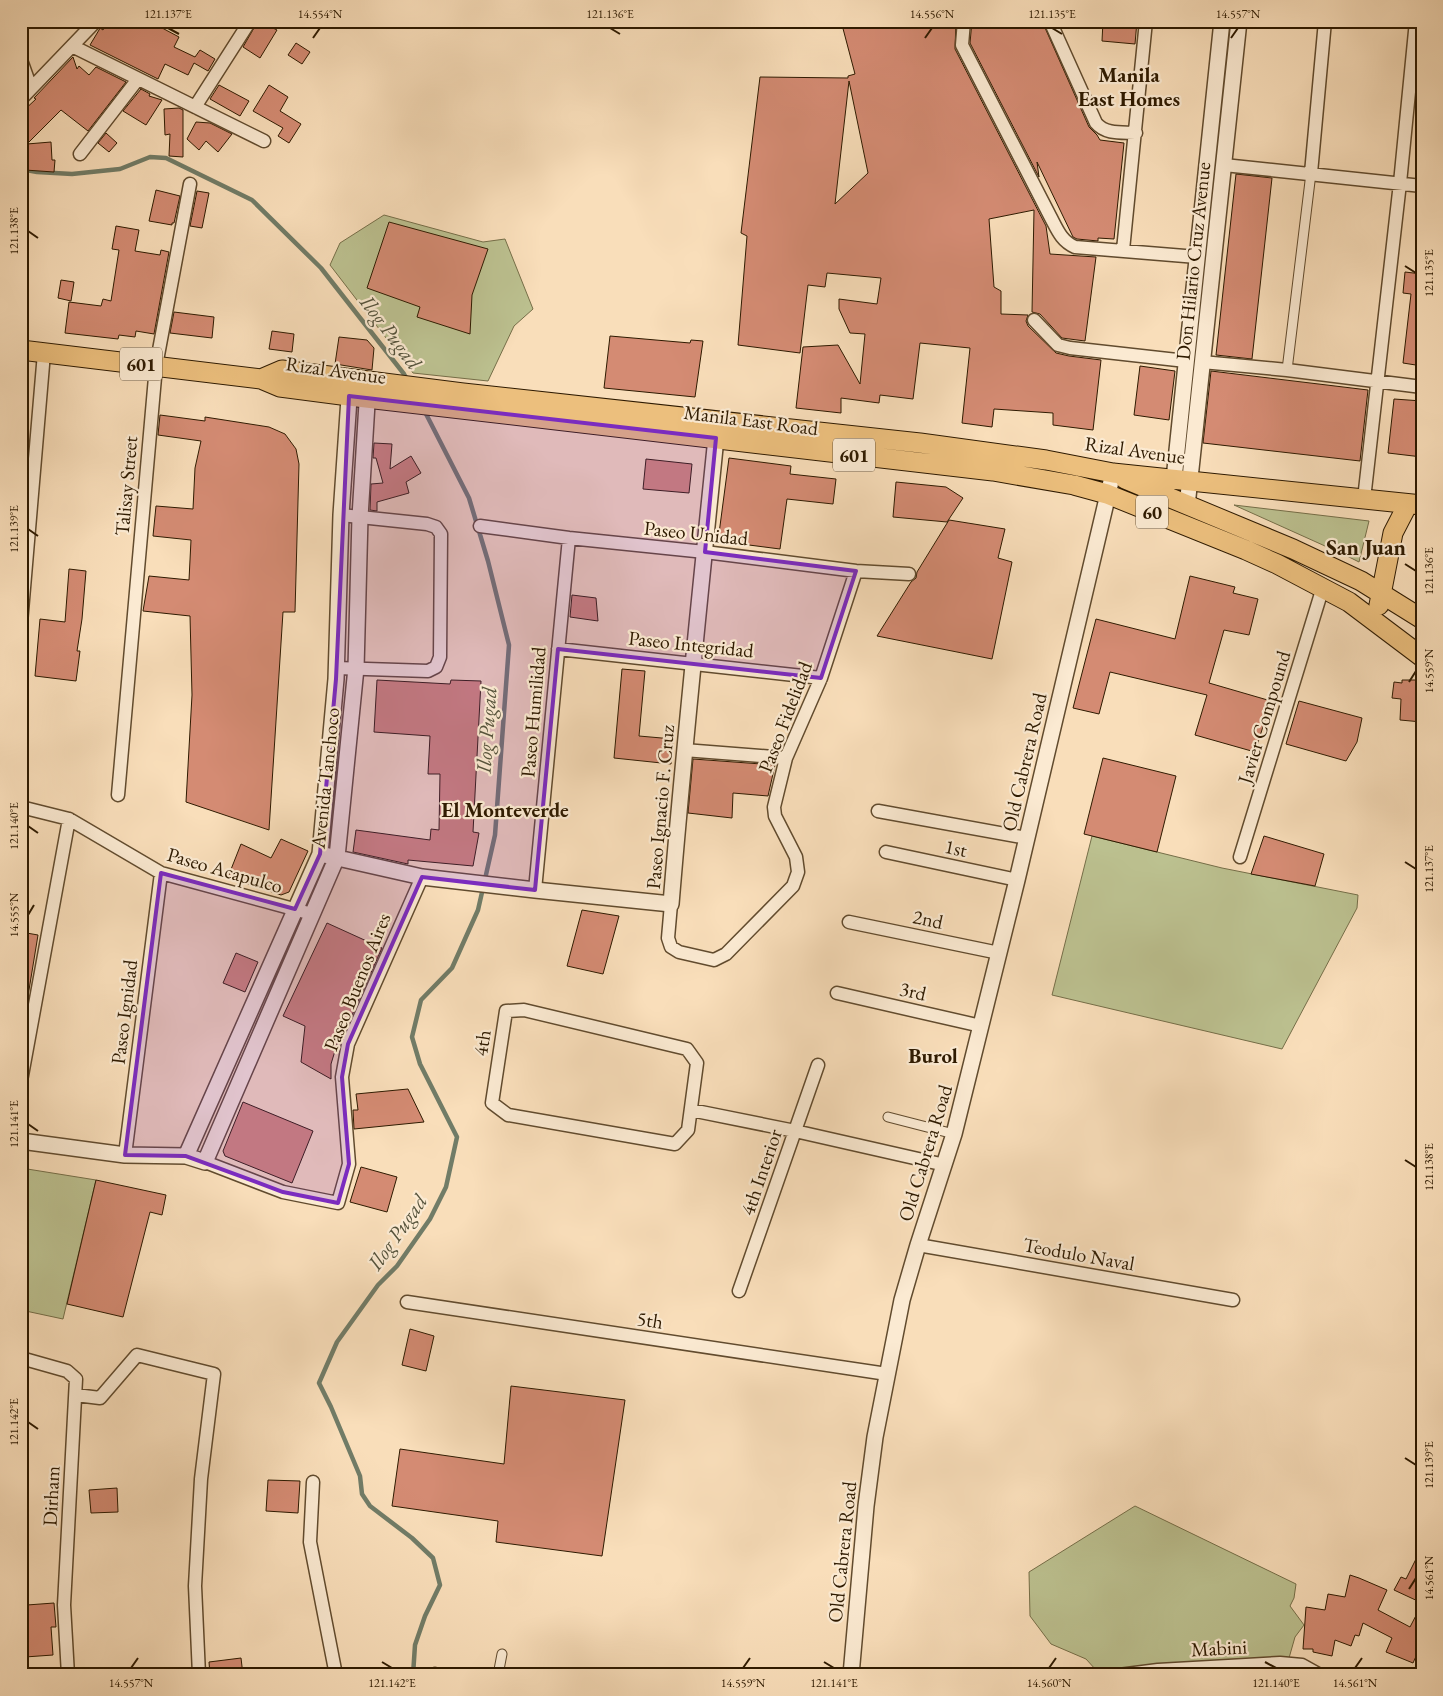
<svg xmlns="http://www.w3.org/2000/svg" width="1443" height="1696" font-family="'EB Garamond',serif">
<rect width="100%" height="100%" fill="#f9deba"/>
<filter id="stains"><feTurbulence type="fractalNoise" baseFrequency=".004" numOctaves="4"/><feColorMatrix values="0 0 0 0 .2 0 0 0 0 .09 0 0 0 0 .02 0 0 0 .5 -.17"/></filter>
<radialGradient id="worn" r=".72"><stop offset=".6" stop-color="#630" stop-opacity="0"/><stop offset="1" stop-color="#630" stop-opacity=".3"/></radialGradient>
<path fill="#bcc190" stroke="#756e48" d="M384,215L483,242L505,239L533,309L514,326L488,381L413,373L330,265L340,243Z
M1234,505L1369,521L1359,562L1345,555Z
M1092,836L1222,868L1358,895L1357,908L1282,1049L1052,995Z
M21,1168L96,1180L63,1319L21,1310Z
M1135,1506L1296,1584L1294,1598L1290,1606L1304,1625L1295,1637L1289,1658L1096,1670L1086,1659L1051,1644L1030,1616L1029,1572Z"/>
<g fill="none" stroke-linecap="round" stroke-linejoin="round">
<path stroke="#717c67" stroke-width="4.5" d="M21,169L37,172L72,174L120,169L150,157L166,158L252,200L321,268L404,374L408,381
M413,1675L415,1645L425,1616L440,1585L433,1558L412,1538L370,1506L362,1494L360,1476L331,1407L319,1383L337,1342L378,1285L397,1266L430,1219L446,1187L457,1137L420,1064L412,1037L421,1000L452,968L478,910L495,835L509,645L488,561L469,498L424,410"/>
</g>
<path fill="#d48b73" stroke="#2e1a00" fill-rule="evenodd" d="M108,21H149L179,37L174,47L195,57L200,50L215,59L208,71L194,63L188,75L165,64L158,79L90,45L99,30L100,28L103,30Z
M258,21H274L271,27L277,30L260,58L243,47Z
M841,21H956L955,49L1046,226L1050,254L1096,257L1085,341L1062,338L1040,314L1032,312L1034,210L989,219L994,287L1001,291V314L1028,315L1026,321L1028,326L1056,353L1069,356L1101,360L1093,430L1053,425V413L994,409L992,427L962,423L970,348L920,343L913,399L880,395L879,403L841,398V413L796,408L803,347L838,345L860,384L865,334L850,333L839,309V299L877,304L881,278L827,273L825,287L808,285L800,353L738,345L747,236L741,233L760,77L848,78V76L855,74ZM849,81L868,173L835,204Z
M972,21H1042L1089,127L1097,135L1100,140L1124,143L1114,239L1098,238V241L1077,239L1073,237L1037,162L1039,177L970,43Z
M1103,21H1137L1135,44L1102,41Z
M296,43L310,52L302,64L288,55Z
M73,57L77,69L79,66L89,75L96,67L126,82L88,131L61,110L27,144L51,142L52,160H55L54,172L25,170L21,154V113L36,99L34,98Z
M219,85L249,101L240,116L210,99Z
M269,85L288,97L280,111L301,124L289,143L278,136L283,128L253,111Z
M141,89L150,94L149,96L162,100L146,125L123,111Z
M179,108L183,110V157L169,156L170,134L165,135L164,109Z
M196,122L210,123L232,134L218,152L206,141L199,150L187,139Z
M106,133L117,143L109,152L98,143Z
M1236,174L1272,178L1252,359L1216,355Z
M156,190L180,196L174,223H172V225L149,221Z
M197,191L209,193L202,228L190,226Z
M389,222L488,249L472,295L470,334L417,317L420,307L367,288Z
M116,226L139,230L135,251L160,255L161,250L169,252L154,334L136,331L135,337L119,335L118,339L65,333L69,302L101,306L103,299L111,301L119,250L112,249Z
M1405,272L1422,274V366L1403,363L1411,294L1403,293Z
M61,280L74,282L71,301L58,298Z
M174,312L214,317L212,338L170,333Z
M272,331L294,334L292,352L269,349Z
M610,336L690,343L691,340L703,341L695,397L604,388Z
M339,337L367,340L374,348L372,370L335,364Z
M1140,366L1175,371L1169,420L1134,415Z
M1211,371L1368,390L1360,461L1203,443Z
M1394,399L1422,401V457L1388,453Z
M160,415L205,421V417L269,427L285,434L296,449L299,464L295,612H283L269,830L186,802L192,695L190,616L143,611L149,576L189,580L191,540L153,536L156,506L193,509L195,468L201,441L158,435Z
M374,443L392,444L390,469L411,456L421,473L406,482L409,493L377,502V511L370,510L371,484L383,483L376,458H373Z
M729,458L791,466L790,474L836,479L833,504L787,499L780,549L718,541Z
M646,459L692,464L689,493L643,489Z
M896,482L946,487L963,498L947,522L893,517Z
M949,520L1005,529L998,558L1012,562L992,659L877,636L911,582L916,578L917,572Z
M69,569L86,571L82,619L77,651H80L76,681L35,676L40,619L65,622Z
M1190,576L1235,587L1233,593L1258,599L1249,635L1224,630L1209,683L1271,701L1255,752L1195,735L1207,695L1110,672L1099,714L1073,708L1096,619L1175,639Z
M572,595L596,598L598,621L570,617Z
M622,669L645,671L639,736L673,739L671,764L614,758Z
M377,680L450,684L451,680L481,681L473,832L479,833L473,866L408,860V864L353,852L356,830L430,840L431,829L439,830L440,774H428L430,736L374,732Z
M1402,680H1422V722L1400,720L1401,699L1392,698L1394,682L1402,683Z
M1299,701L1362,718L1357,742L1346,761L1286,744Z
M1103,758L1176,776L1157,852L1084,834Z
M693,759L775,765L768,796L733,793L732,818L688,813Z
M1264,836L1324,854L1315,886L1251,874Z
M281,839L308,851L289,892L281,895L228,877L241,844L271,858Z
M582,910L619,916L603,974L567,966Z
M327,923L382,948L340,1042L338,1041L331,1064V1079L301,1062L305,1026L283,1016Z
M21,932L38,935L28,996H21Z
M236,953L258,962L245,992L223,983Z
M408,1089L424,1122L354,1129L353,1110H358L356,1094Z
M243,1102L313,1131L292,1183L225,1156L223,1151Z
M361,1167L397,1177L387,1212L350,1202Z
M96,1180L166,1195L162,1215L150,1212L123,1317L67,1304Z
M410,1329L434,1336L426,1371L402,1365Z
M511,1386L625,1400L602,1556L496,1542L498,1521L392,1506L400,1449L504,1464Z
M268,1480L300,1481L298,1513L266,1511Z
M117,1488L118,1512L91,1513L89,1490Z
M1422,1547V1603L1394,1590L1401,1577L1406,1579Z
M1350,1575L1359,1578L1387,1590L1378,1610L1410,1627L1422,1604V1643L1413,1663L1386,1652L1392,1638L1363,1623L1359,1636L1355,1635L1351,1646L1335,1640L1332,1656L1313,1652V1649H1303L1306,1607L1325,1610L1328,1594L1345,1597Z
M54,1603L56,1627H51L53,1655L25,1657L24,1634L28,1633L27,1605Z
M241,1658L243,1675H210L209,1662Z"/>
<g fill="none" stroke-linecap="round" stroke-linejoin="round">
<g stroke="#614b2e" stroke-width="11">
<path id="pedestrian" d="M1287,370L1311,173
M888,1117L954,1134
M435,1672L436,1675
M498,1675L502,1654"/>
</g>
<g stroke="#614b2e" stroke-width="15">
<path id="minor" d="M964,21L962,45L1050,216C1057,229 1061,241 1075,247L1197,257
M1050,21L1096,123C1106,135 1123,132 1136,133
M72,46L264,141
M21,60L31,88
M21,99L96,21
M195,107L250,21
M80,154L138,79
M1224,165L1422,186
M1311,173L1325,21
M1123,250L1146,21
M1034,320L1058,345L1070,348L1186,361
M1202,362L1287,370L1422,387
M1364,499L1400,183L1416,21
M480,526L569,538L705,552L856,571L909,574
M21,623L44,353
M558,649L821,678
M336,668L428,671L436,667L440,657L441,534L436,527L427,524L341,515
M684,750L786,758
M118,795L156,366L190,184
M21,807L69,819L161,873L312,914
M878,811L1027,838
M886,852L1017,880
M1240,857L1323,587
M535,890L569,538
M671,904L668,938L671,947L679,952L714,960L726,954L793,886L798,872L796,857L775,816L774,807L786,758L821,678L856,571
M849,922L999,953
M837,993L981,1026
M524,1010L687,1049L697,1063L688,1130L675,1144L508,1115L492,1103L506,1011Z
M21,1081L69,819
M691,1110L795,1131L945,1165
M125,1155L161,873
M205,1162L283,1192L338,1203L349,1164L342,1077L348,1044L422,877
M918,1245L1233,1300
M739,1291L818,1065
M407,1302L887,1374
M21,1358L67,1371L76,1379L64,1605L68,1675
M76,1395L100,1398L137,1355L214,1374L201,1479L195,1586L199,1675
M313,1482L310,1542L336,1675
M1119,1675L1158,1670L1280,1663L1302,1665L1320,1675
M1421,1675L1422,1674"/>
</g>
<g stroke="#614b2e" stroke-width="18">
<path id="tertiary" d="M1174,479L1222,21
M1187,506L1239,21
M320,854L422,877L535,890L671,904C684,745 701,586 717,428
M21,1141L125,1155L186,1156L205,1162L337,857L356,668L360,517L368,387
M186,1156L320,854L336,679L341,515L350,384
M851,1675L866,1506L875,1437L902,1300L918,1245L954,1134L1017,880L1113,473"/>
</g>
<g stroke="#2e1a00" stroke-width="21">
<path id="primary" d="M21,350L261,379L280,387L349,396L993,471L1074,485L1107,494L1246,550L1277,564L1349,602L1422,657
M261,379L282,370L463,393L920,443L1046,460L1113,473L1422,505
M1125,479L1293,549L1361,581L1422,619
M1379,605L1393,533L1408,504"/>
</g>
<use href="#pedestrian" stroke="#fbead2" stroke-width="9"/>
<use href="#minor" stroke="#fbead2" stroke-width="12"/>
<use href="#tertiary" stroke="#fbead2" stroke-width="15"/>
<use href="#primary" stroke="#ecbf7d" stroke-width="19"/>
</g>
<path fill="#7b2cbf" fill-opacity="0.2" stroke="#7b2cbf" stroke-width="4" stroke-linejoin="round" d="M349,396L716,438L705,552L856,571L821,678L558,649L535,890L422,877L348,1044L342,1077L349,1164L338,1203L283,1192L186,1156L125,1155L161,873L295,909L320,854L336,679Z"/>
<path fill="none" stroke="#2e1a00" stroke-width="2" d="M168,28L179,34M610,28L620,34M1052,28L1062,34M313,38L320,28M925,38L932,28M1231,38L1238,28M28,231L38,238M1405,266L1416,273M28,529L38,536M1405,564L1416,571M1409,682L1416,671M28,826L38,833M1405,862L1416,869M28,915L34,905M28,1124L38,1131M1405,1160L1416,1167M28,1422L38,1429M1405,1458L1416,1465M1409,1589L1416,1578M382,1662L392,1668M824,1662L834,1668M1265,1662L1276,1668M131,1668L138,1658M743,1668L750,1658M1049,1668L1056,1658M1355,1668L1362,1658"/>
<g text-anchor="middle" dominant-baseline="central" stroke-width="4.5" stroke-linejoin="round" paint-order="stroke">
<g fill="#fbead2" stroke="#6c583f" stroke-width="1">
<rect x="120" y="347.5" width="42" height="33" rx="4"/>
<rect x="833" y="438.5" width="42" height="33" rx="4"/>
<rect x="1136" y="495.5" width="32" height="33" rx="4"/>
</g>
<g font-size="19" font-weight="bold" fill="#2e1a00">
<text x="141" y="364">601</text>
<text x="854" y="455">601</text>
<text x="1152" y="512">60</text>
</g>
<g font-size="20" fill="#2e1a00" stroke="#fbead2">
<text transform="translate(1193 261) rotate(-84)">Don Hilario Cruz Avenue</text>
<text transform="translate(336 370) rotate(8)">Rizal Avenue</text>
<text transform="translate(751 420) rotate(7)">Manila East Road</text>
<text transform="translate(1135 450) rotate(8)">Rizal Avenue</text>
<text transform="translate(126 486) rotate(-85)">Talisay Street</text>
<text transform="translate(696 533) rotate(6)">Paseo Unidad</text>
<text transform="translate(691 644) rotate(6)">Paseo Integridad</text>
<text transform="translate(533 712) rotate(-85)">Paseo Humilidad</text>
<text transform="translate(785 717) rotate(-69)">Paseo Fidelidad</text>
<text transform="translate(1264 717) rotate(-73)">Javier Compound</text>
<text transform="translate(1024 762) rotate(-77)">Old Cabrera Road</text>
<text transform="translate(325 778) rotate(-84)">Avenida Tanchoco</text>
<text transform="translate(660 807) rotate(-85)">Paseo Ignacio F. Cruz</text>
<text transform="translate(956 848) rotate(12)">1st</text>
<text transform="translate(225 870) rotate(16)">Paseo Acapulco</text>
<text transform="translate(928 919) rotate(12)">2nd</text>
<text transform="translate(357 982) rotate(-68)">Paseo Buenos Aires</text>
<text transform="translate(913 991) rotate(13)">3rd</text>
<text transform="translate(124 1012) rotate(-83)">Paseo Ignidad</text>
<text transform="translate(482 1043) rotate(-81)">4th</text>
<text transform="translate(925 1153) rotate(-73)">Old Cabrera Road</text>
<text transform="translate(761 1172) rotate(-71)">4th Interior</text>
<text transform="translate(1079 1254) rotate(10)">Teodulo Naval</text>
<text transform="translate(650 1320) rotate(9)">5th</text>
<text transform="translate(51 1496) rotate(-87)">Dirham</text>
<text transform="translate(842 1552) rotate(-84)">Old Cabrera Road</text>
<text transform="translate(1219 1648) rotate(-3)">Mabini</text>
</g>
<g font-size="21" font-weight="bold" fill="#2e1a00" stroke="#fbead2">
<text x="1129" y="74">Manila<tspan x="1129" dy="24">East Homes</tspan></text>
<text x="505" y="809">El Monteverde</text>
<text x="933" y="1055">Burol</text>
</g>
<g font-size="21" font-style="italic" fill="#55533c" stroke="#fbead2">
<text transform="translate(391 332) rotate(53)">Ilog Pugad</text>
<text transform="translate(486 730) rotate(-86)">Ilog Pugad</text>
<text transform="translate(397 1232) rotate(-55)">Ilog Pugad</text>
</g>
<g font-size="22" font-weight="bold" fill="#2e1a00" stroke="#fbead2">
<text x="1366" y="547">San Juan</text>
</g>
</g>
<rect width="1443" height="1696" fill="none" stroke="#f9deba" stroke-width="55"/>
<rect x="28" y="28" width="1388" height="1640" fill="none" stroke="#2e1a00" stroke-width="2"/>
<g font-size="12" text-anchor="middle" fill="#2e1a00">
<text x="168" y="18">121.137°E</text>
<text x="320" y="18">14.554°N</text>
<text x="610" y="18">121.136°E</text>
<text x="932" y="18">14.556°N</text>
<text x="1052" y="18">121.135°E</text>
<text x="1238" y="18">14.557°N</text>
<text transform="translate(14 231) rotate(-90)" y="4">121.138°E</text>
<text transform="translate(1429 273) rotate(-90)" y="4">121.135°E</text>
<text transform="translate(14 529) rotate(-90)" y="4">121.139°E</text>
<text transform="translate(1429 571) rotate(-90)" y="4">121.136°E</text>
<text transform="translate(1429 671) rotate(-90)" y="4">14.559°N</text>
<text transform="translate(14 826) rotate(-90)" y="4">121.140°E</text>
<text transform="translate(1429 869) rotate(-90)" y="4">121.137°E</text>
<text transform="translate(14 915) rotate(-90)" y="4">14.555°N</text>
<text transform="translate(14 1124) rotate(-90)" y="4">121.141°E</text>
<text transform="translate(1429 1167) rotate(-90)" y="4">121.138°E</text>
<text transform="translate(14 1422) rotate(-90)" y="4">121.142°E</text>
<text transform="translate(1429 1465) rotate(-90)" y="4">121.139°E</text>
<text transform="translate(1429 1578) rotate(-90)" y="4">14.561°N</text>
<text x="131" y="1687">14.557°N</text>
<text x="392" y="1687">121.142°E</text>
<text x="743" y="1687">14.559°N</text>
<text x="834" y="1687">121.141°E</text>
<text x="1049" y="1687">14.560°N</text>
<text x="1276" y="1687">121.140°E</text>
<text x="1355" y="1687">14.561°N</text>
</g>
<rect width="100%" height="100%" filter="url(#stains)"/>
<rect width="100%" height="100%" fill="url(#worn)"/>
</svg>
